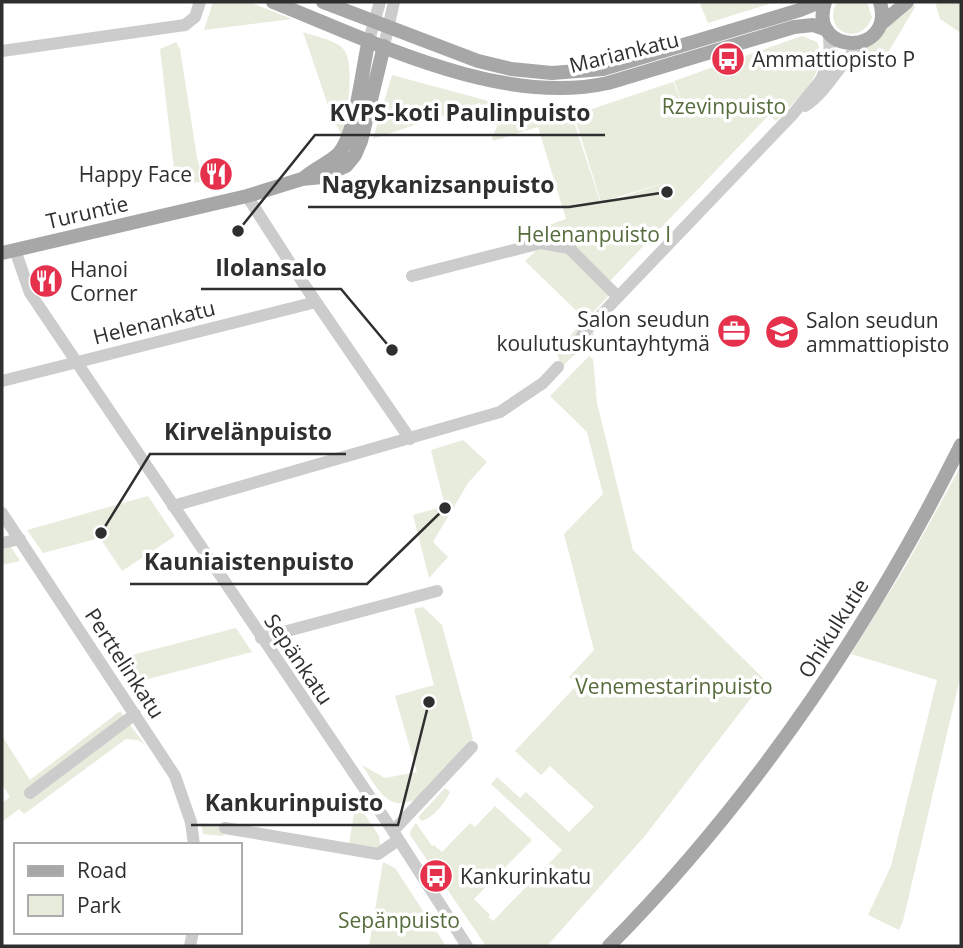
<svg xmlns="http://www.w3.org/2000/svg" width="963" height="948" font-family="'Open Sans',sans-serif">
<rect width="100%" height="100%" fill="#fff"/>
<path fill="#e7ecdd" d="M213,2H249L292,19L204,30Z
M708,2H775L708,23L700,4Z
M837,2H867L872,17C861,49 820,30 837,2Z
M935,2H958L961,6V33L940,19Z
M914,5L915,7L889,51L846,71C855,42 890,22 914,5Z
M303,32C315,36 330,39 340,46C358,57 346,118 342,137L330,111Z
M802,36L817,42C831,72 795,100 776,121L769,115L610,281L562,239L532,231L566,219L538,127L493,141L492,138L497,127L492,110L484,112L480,103L373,139L392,75L526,111L554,117L572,116L601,204L670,181L601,202L574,115L673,82L683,106L674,81Z
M176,42L180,49L197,158L204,181L176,186L160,49Z
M542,245L567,251L610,294L588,318L594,335L562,367L556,351L585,319L525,261Z
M589,356L593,359L597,403L633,550L765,680L644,837L547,946H486L410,835L411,830L416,823L432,846L434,845L442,852L470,823L475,827L495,806L532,840L474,899L490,915L488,917L493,921L562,850L491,784L497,777L520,798L526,792L569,832L594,807L550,766L541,775L515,751L577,685L569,677L594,650L564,534L603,494L587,432L550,396Z
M463,440L487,462L468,483L433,542L448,557L429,578L413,515L445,506L431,450Z
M961,466V674L903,921L899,930L868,915L891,866L937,680L851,654L905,567Z
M148,496L175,536L122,571L100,538L43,553L27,530Z
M2,533L20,561L2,565Z
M423,607L442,625L473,739L418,798C387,815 377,787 362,765L385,778L417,772L395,696L434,685L414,609Z
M236,628L252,652L129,684L113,660Z
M120,711L145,745L138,740L126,739L24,814L19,809L2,822V803L10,797L2,784V736L30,780Z
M445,788L450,792C445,803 433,818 422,821L418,817Z
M356,801L379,836L381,850L349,844Z
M201,823L225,826L223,836L203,834Z
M383,862L395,868L446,946H369Z"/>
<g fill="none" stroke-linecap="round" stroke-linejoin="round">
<path stroke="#ccc" stroke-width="12" d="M369,40L380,2
M384,46L394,2
M2,51L185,25L195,17L200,2
M805,106C831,89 841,58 866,41
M247,196L305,286L410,439
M15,250L30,293L393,831L467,946
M412,276L541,243L569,248L618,297
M573,349L584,333L618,297L793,114L820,81L830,62L829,33
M2,381L316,302
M173,506L500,412L543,383L558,367
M2,513L175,776L191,822L194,845
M2,543L20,539
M261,638L437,591
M30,793L135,714
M225,828L378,854L398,840
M393,831L472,747
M190,946L193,932"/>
<path stroke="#a7a7a7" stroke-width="14" d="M273,2C372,41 500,107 608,83L794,27L813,25L827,30
M323,2L478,61L511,69L552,73L603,69L800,10L820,2
M825,2C807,56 896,57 880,2
M881,24L907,2
M305,177C315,169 328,163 337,155C356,138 362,67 369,40
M2,253L247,196L302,179L322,177L346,166L355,155L361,141L384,46
M609,946C753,800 870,627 961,445"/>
</g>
<defs>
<g id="bus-disc" transform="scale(1.75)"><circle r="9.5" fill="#e6314d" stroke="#fff"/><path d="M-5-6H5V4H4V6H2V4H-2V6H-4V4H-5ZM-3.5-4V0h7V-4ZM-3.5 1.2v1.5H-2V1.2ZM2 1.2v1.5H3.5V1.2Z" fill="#fff"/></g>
<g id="restaurant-disc" transform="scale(1.75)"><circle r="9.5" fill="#e6314d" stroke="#fff"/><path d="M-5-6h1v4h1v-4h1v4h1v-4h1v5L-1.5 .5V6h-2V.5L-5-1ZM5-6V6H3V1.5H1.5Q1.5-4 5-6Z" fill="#fff"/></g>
<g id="office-disc" transform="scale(1.75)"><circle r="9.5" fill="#e6314d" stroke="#fff"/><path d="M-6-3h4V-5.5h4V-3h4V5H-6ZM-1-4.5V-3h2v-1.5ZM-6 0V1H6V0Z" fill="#fff"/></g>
<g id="school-disc" transform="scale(1.75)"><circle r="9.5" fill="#e6314d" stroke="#fff"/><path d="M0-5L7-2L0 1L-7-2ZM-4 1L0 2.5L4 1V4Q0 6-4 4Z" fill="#fff"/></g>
</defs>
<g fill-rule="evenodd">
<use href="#bus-disc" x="728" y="59"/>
<use href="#restaurant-disc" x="216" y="174"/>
<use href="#restaurant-disc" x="46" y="281"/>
<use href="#office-disc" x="734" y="331"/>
<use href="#school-disc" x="782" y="332"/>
<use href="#bus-disc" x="436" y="876"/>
</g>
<g text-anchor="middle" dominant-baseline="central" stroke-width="7" stroke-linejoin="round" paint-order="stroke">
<g font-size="21" fill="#2f2f2f" stroke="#fff">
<text transform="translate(624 52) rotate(-14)">Mariankatu</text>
<text transform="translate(87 212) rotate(-13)">Turuntie</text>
<text transform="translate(154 322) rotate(-14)">Helenankatu</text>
<text transform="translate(833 628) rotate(-58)">Ohikulkutie</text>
<text transform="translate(299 659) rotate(56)">Sepänkatu</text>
<text transform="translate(125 663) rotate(57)">Perttelinkatu</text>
</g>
<g font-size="21" fill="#2f2f2f" stroke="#fff" text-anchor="start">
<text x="752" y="59">Ammattiopisto P</text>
<text x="192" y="174" text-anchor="end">Happy Face</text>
<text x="70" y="269">Hanoi<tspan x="70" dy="24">Corner</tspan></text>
<text x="710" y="319" text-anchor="end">Salon seudun<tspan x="710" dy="24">koulutuskuntayhtymä</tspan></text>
<text x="806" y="320">Salon seudun<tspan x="806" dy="24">ammattiopisto</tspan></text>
<text x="460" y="876">Kankurinkatu</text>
</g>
<g font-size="21" fill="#566c3c" stroke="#fff">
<text x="724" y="106">Rzevinpuisto</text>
<text x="594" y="234">Helenanpuisto I</text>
<text x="674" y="686">Venemestarinpuisto</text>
<text x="399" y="920">Sepänpuisto</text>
</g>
</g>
<path fill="none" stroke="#2f2f2f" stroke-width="2.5" d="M238 231L315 135H605M667 192L569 207H308M392 350L341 289H201M101 533L150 454H346M445 508L367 584H130M429 702L398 825H191"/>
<g fill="#2f2f2f" stroke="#fff" stroke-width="2.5">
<circle cx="238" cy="231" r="7"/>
<circle cx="667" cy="192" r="7"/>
<circle cx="392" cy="350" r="7"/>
<circle cx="101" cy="533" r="7"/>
<circle cx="445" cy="508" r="7"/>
<circle cx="429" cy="702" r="7"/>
</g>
<g font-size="23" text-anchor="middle" font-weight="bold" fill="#2f2f2f" stroke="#fff" stroke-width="7" stroke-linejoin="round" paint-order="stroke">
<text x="460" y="121">KVPS-koti Paulinpuisto</text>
<text x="438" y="193">Nagykanizsanpuisto</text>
<text x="271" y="276">Ilolansalo</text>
<text x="248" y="440">Kirvelänpuisto</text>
<text x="249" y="570">Kauniaistenpuisto</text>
<text x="294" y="811">Kankurinpuisto</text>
</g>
<rect width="963" height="948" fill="none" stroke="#2f2f2f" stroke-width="7"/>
<rect x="14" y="843" width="228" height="91" fill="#ffffff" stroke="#acacac" stroke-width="2"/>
<rect x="28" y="866" width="35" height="10" fill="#a7a7a7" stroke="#acacac" stroke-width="2"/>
<text x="77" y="878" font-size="21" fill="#2f2f2f">Road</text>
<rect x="28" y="895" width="35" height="21" fill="#e7ecdd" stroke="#acacac" stroke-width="2"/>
<text x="77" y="913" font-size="21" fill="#2f2f2f">Park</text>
</svg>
